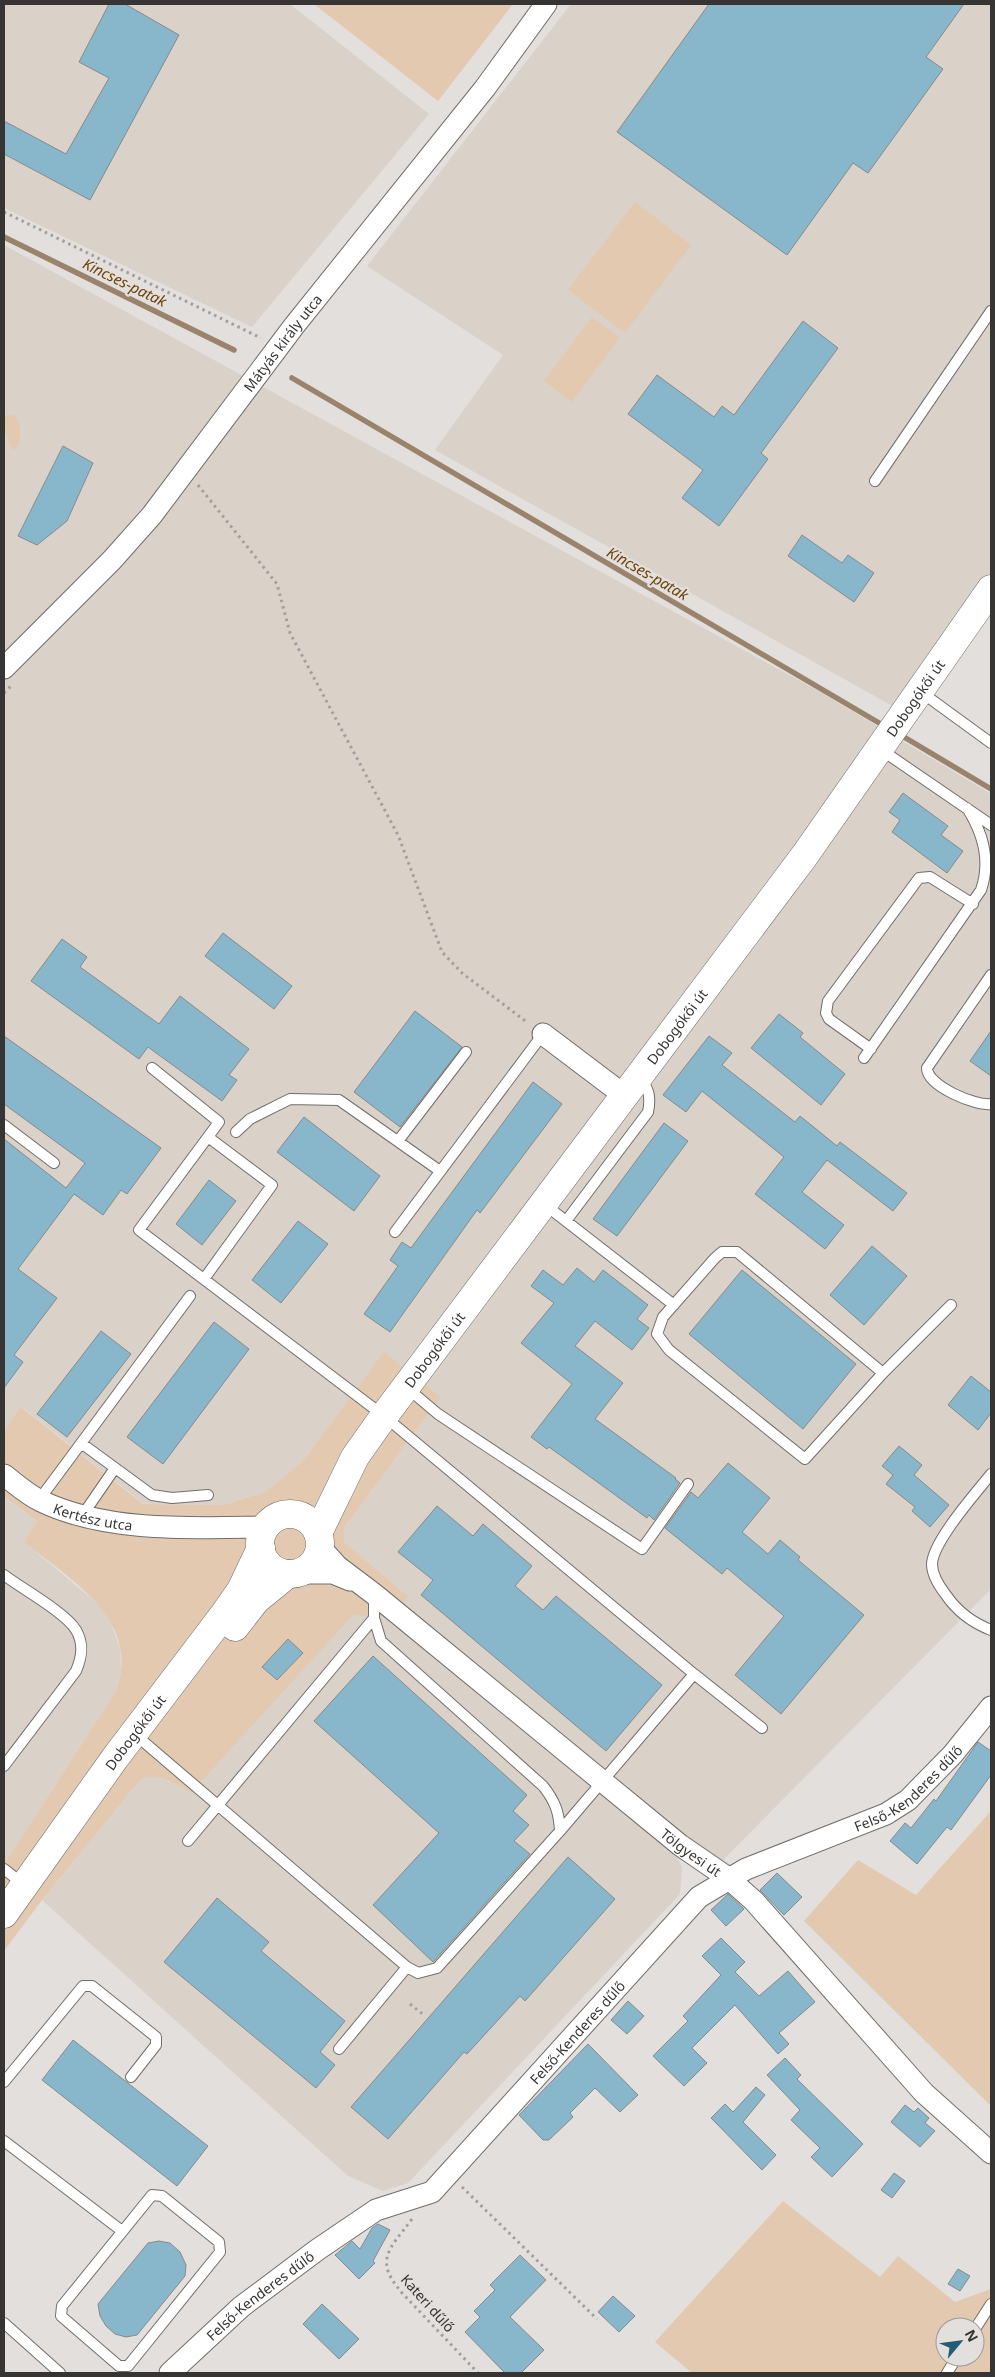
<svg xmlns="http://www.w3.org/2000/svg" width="995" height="2377" font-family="'Noto Sans',sans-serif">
<rect width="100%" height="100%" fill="#e2dfdc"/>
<path fill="#dad1c9" d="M4,4H290L429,114L252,327L4,208Z
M571,4H991V589L905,713L435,450L503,355L367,266Z
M4,245L822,693L991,794V1589L720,1863L678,1858L682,1868L680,1894L408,2183L383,2191L348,2176L42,1900L141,1779L149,1776L165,1777L191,1793L353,1614L390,1617L407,1598L344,1542V1528L441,1397L384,1353L303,1461L265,1492L224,1505L144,1504L22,1407L4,1431Z
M4,1496L37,1521L24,1542L98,1604L110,1621L120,1648L121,1671L115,1693L4,1864Z"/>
<path fill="#e3c9b0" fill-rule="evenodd" d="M314,4H513L438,101Z
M635,202L691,245L625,333L568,290Z
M592,317L620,338L572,402L544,381Z
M4,415H14L20,424V443L14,450L11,448L4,427Z
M384,1352L441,1397L344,1528V1542L408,1597L390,1617L353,1615L191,1793C174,1783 161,1772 141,1779L42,1900L4,1951V1864L115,1693C117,1686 120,1678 121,1671C129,1612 63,1574 24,1542L37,1521L4,1496V1431L21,1407L143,1504L224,1505L265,1492L303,1461Z
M991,1811V2106L804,1921L858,1860L916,1895Z
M783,2201L880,2277L898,2256L955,2302L991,2289V2373H692L655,2342ZM945,2327H975V2357H945Z"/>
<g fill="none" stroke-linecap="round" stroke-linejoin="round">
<path stroke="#99836c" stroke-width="5.5" d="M4,237L234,350
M292,378L886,727
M899,734L991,789"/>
</g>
<path fill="#88b7cb" stroke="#868a8c" d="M109,4H125L179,35L90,200L4,154V121L66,154L109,78L79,62Z
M709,4H964L926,57L943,69L868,173L853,163L787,255L617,132Z
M803,321L838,348L761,453L768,459L719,526L682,498L703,470L628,414L657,375L714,417L722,406L734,415Z
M63,446L93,463L67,521L37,545L18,536Z
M802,535L842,563L848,555L874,573L854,602L788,556Z
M903,793L948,826L941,835L963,851L947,873L892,832L900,820L889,812Z
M223,933L292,986L274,1009L205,956Z
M62,939L87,957L80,967L159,1024L180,996L249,1049L229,1075L237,1080L222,1101L148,1047L139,1059L31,981Z
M415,1011L462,1047L400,1127L354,1092Z
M779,1014L803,1033L800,1037L845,1074L821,1105L751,1048Z
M991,1031V1076L970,1061Z
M4,1036L161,1148L127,1194L121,1190L103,1215L74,1194L18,1269L57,1298L14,1355L23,1362L4,1388V1139L66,1188L85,1163L4,1104Z
M709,1036L732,1053L722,1065L795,1122L800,1116L837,1146L840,1142L907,1193L893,1211L827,1160L802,1192L844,1225L825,1249L755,1194L784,1157L702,1091L686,1112L663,1095Z
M533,1082L562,1104L480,1213L477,1210L390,1332L364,1314L398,1266L390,1260L402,1242L411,1248Z
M304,1117L380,1176L354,1211L277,1152Z
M664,1123L688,1141L617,1236L593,1219Z
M209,1180L236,1201L202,1245L176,1224Z
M298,1221L328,1244L281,1303L252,1280Z
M872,1246L907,1276L864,1325L830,1295Z
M577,1268L594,1282L603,1270L648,1305L637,1319L649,1328L632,1350L595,1321L575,1346L623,1383L595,1419L676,1478L675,1479L680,1483L654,1520L649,1515L647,1518L549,1447L547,1449L531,1437L572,1384L521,1343L554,1303L531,1286L543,1270L563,1285Z
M742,1270L856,1364L803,1429L689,1334Z
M214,1322L249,1349L163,1464L127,1437Z
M101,1331L131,1354L67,1437L37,1414Z
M971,1376L991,1392V1413L978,1430L948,1405Z
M899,1446L922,1465L914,1475L949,1505L930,1527L912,1511L915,1507L886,1484L893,1475L882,1466Z
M728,1463L770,1498L742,1532L768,1554L780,1540L800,1557L798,1560L864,1615L781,1714L735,1675L784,1616L727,1568L722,1574L665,1528L691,1492L698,1498Z
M437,1506L473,1536L483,1524L532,1566L515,1586L543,1610L556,1596L662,1685L606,1751L421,1595L433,1580L398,1552Z
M288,1639L303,1653L277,1680L262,1667Z
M373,1656L527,1795L513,1811L529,1825L514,1841L530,1854L433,1962L373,1905L439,1833L314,1721Z
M978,1742L991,1751V1775L951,1830L947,1827L917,1864L890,1841L905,1823L911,1828L934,1799L936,1801Z
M568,1857L615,1899L525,2001L520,1996L467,2054L464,2052L388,2139L351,2107Z
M777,1873L802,1897L784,1915L760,1890Z
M728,1894L744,1909L726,1926L711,1910Z
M217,1898L269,1942L261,1951L345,2021L320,2052L335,2065L316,2088L164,1962Z
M721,1938L745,1962L735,1972L759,1996L788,1971L815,2002L779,2033L789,2044L778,2054L735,2005L692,2048L707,2063L684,2086L653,2056L688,2021L683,2016L721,1975L702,1956Z
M628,2001L644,2016L627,2034L611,2020Z
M73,2040L208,2146L177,2186L42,2080Z
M588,2044L638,2095L620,2112L595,2088L570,2113L573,2117L549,2140H543L519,2115Z
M785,2058L801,2075L797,2079L863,2144L832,2177L811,2157L820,2148L791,2120L800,2110L767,2075Z
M756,2087L765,2095L743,2122L776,2155L762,2170L711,2118L725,2104L733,2112Z
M905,2105L914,2112L918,2108L929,2118L925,2123L935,2131L920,2147L891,2122Z
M894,2173L905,2181L892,2198L881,2190Z
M378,2224L390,2230L373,2261L375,2263L359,2279L335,2255L352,2241L360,2249L372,2228Z
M159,2241L170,2243L180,2252L186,2265L185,2276L137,2335L126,2337L115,2334L106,2326L100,2316L98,2304L148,2243Z
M520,2255L546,2280L510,2317L544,2350L521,2373H505L465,2332L480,2317L474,2311L495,2290L490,2285Z
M958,2269L970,2276L960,2291L948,2284Z
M613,2296L635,2316L619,2332L598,2312Z
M322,2304L359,2339L339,2359L303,2324Z"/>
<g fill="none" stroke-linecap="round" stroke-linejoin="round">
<g stroke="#716e6c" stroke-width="12">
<path id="lane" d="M875,481L991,311
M921,692L991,743
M880,749L991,825
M991,975L927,1068C927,1086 975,1106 991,1104
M871,1049L829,1019L826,1013L828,1001L919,878L930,877L973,904
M864,1058L981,890C991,861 983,833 967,808
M4,1125L54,1163
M236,1132L250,1119L290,1099L339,1100L440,1171
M398,1141L466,1052
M544,1204L674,1305
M566,1221L648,1112C651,1097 649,1089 640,1078
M395,1232L543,1034
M204,1279L272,1185L208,1137
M883,1373L737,1252H722L715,1258L663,1317L657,1334L669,1350L805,1459L883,1373L951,1305
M406,1387L438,1414L642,1549L688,1484
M81,1443L152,1495L172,1498L208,1495
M991,1474C976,1493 933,1541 932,1564C932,1575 939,1586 946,1595C957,1611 973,1623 991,1630
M39,1500L190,1296
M82,1516L115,1468
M4,1575C21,1588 66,1613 76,1630C84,1644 82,1657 76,1671L4,1766
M374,1595V1618L381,1641L543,1786C555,1801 559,1812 560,1831
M694,1674L762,1728
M145,1743L407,1967L418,1973L437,1968L560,1831L694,1674L384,1416L139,1230L219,1122L152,1068
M188,1841L374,1618
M4,1869L23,1884
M339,2049L407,1967
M4,2082L83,1986H92L156,2037V2045L131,2077
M4,2141L122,2231
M152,2195L162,2196L219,2242L220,2252L128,2366H119L61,2316L62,2306Z
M4,2323L60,2373
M975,2329L991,2304
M947,2373L957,2357"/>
</g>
<g stroke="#716e6c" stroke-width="23">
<g id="street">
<path id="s1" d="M4,668L112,560L152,515L294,326L485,88L546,4"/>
<path d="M543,1034L625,1096"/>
<path id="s2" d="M4,1475C16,1484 28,1495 41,1501C107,1533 195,1528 266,1527"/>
<path id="s3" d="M320,1547L337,1566L374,1594L680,1845L728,1878L754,1901L924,2093L991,2153"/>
<path d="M299,1573H333L350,1580"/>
<path id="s4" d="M170,2373L241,2307L317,2250L376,2210L432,2192L699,1897L746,1869L886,1814L908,1800L953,1754L991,1707"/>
</g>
</g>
<g stroke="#716e6c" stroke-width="29">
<g id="secondary">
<circle cx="290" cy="1544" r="30"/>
<path id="s5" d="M318,1533L355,1457L384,1416L805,855L991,589"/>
<path d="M235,1627L256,1600L288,1574"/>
<path id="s6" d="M4,1914L115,1758L225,1613L241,1590L261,1548"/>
</g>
</g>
<path stroke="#a19f9d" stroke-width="3" stroke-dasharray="2.5 4" stroke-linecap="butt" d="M4,212L261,338
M198,485L277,584L290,633L398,835L442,952L462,973L528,1023
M4,693L11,686
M410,2004L425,2016
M462,2187L597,2319
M412,2219C389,2250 373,2260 403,2294L478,2373"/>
<use href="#lane" stroke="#fff" stroke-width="10"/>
<use href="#street" stroke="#fff" stroke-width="21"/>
<use href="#secondary" stroke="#fff" stroke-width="28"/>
</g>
<g text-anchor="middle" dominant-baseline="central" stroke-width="4.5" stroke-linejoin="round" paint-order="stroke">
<g font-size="14" fill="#363534" stroke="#e2dfdc">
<text stroke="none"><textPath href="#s1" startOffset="429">Mátyás király utca</textPath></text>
<text stroke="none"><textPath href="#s5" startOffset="1028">Dobogókői út</textPath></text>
<text stroke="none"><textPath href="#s5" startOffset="622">Dobogókői út</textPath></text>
<text stroke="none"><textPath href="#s5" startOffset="218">Dobogókői út</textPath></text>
<text stroke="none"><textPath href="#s2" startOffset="100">Kertész utca</textPath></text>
<text stroke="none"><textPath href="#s6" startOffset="224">Dobogókői út</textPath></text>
<text stroke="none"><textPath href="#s4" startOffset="958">Felső-Kenderes dűlő</textPath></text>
<text stroke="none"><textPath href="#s3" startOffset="481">Tölgyesi út</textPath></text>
<text stroke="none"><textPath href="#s4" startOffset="538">Felső-Kenderes dűlő</textPath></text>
<text stroke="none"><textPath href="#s4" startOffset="119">Felső-Kenderes dűlő</textPath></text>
<text transform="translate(428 2303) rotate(48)">Kateri dűlő</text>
</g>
<g font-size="15" font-style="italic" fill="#6d430a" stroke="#e2dfdc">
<text transform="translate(125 282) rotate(26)">Kincses-patak</text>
<text transform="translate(648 573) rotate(30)">Kincses-patak</text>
</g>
</g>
<rect width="995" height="2377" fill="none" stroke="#363534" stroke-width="10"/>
<g transform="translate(960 2342) rotate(61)"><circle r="24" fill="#e2dfdc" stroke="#9d9b99"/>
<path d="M0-4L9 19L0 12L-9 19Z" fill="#1f5e74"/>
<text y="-8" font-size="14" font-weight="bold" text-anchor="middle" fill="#363534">N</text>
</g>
</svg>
